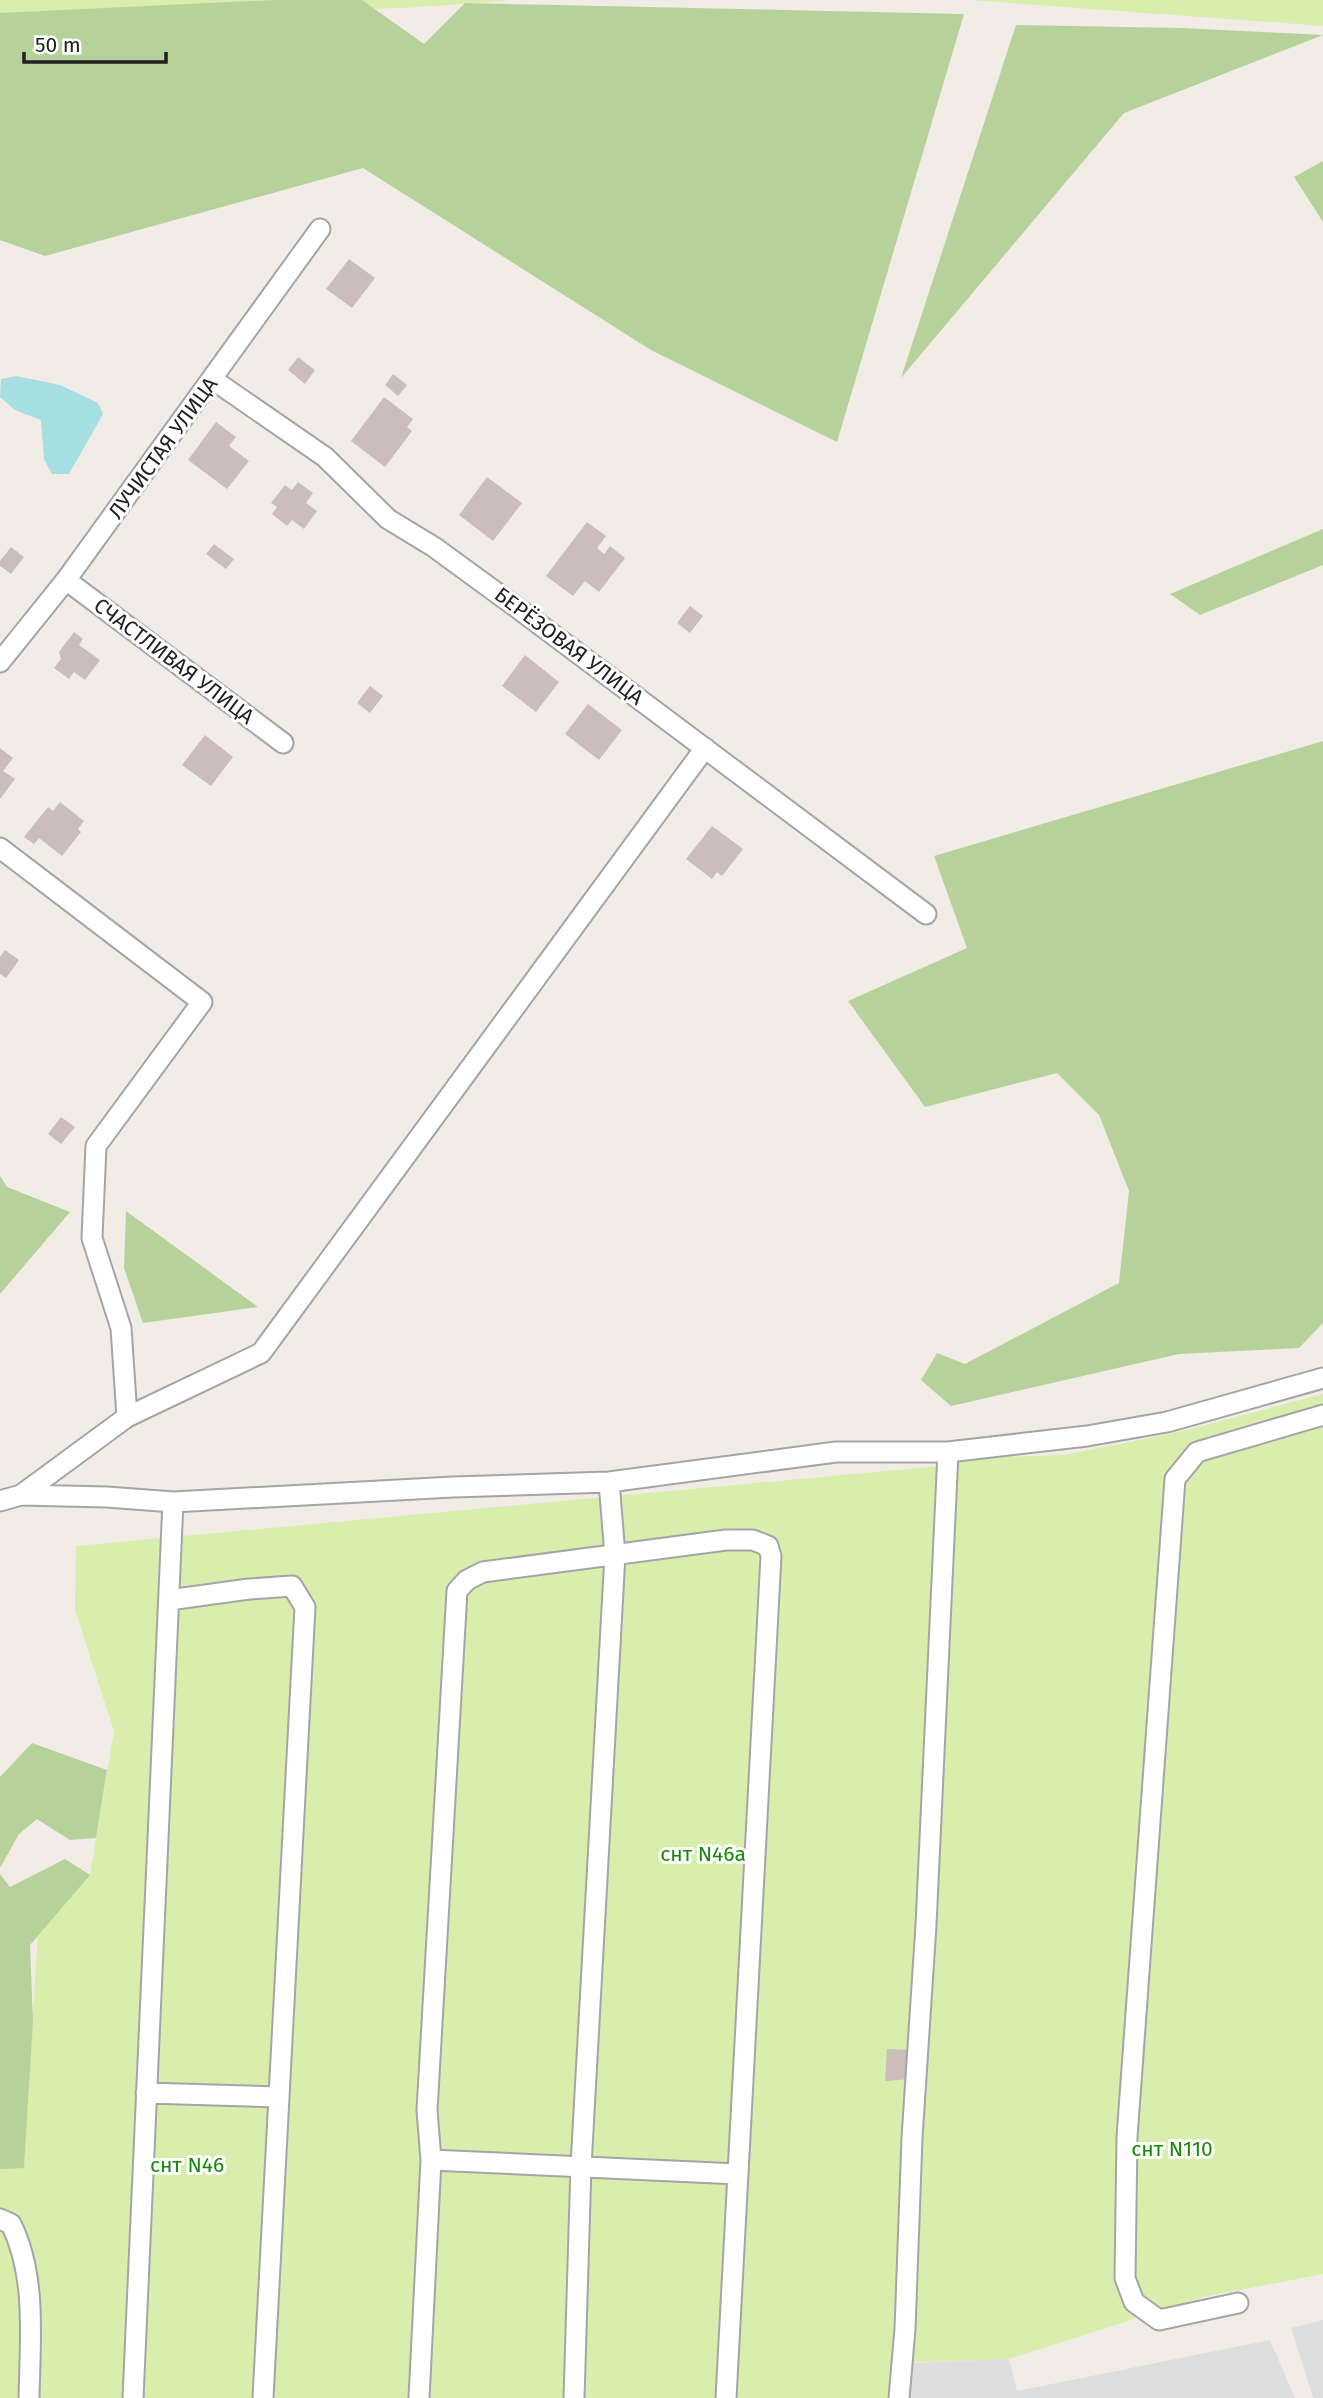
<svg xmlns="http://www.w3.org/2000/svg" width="1323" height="2398" font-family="'Fira Sans',sans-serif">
<rect width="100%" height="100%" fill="#f2ece7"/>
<path fill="#dfdede" d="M1323,2320V2398H1313L1291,2328Z
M1270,2340L1295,2398H910L913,2363L1009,2359L1017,2391Z"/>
<path fill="#d9edac" d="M0,0H512L406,8L0,16Z
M969,0H1323V26Z
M1323,1394V2274L1203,2297L1009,2359L894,2363L892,2398H0V2169L24,2167L38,1932L90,1875L114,1731L75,1610L76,1546L941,1466L966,1458L1064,1455L1179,1432Z"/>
<path fill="#b6d29a" d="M274,0H362L424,44L465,3L964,14L837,442L651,350L363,168L45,256L0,240V13Z
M1016,25L1183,28L1323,35L1124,113L901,378Z
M1323,161V222L1294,177Z
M1323,529V565L1200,615L1170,594Z
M1323,741V1323L1299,1348L1179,1354L951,1406L921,1380L937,1353L965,1364L1119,1283L1129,1191L1099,1115L1057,1073L925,1107L848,1001L967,948L934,856Z
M0,1176L7,1187L70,1212L0,1294Z
M126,1211L258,1307L143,1323L124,1268Z
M32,1743L107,1770L96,1838L70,1840L37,1819L19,1834L0,1868V1777Z
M65,1859L90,1875L30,1945L33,2021L24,2168L0,2169V1874L10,1887Z"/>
<path fill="#a6dfe1" d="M17,376L60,385L98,403L103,414L69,474H52L44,459L41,420L15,410L0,397L1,379Z"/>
<path fill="#cabdba" d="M349,259L375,278L352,308L326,289Z
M298,357L315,370L305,384L288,370Z
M393,374L407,385L398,396L385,385Z
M384,397L413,419L407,427L412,431L385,467L351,441Z
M216,422L236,437L229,446L249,461L227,489L188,460Z
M487,477L522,503L493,541L459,515Z
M298,482L313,493L306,503L317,511L304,529L292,520L287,526L272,514L277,507L271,503L285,485L292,490Z
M587,522L606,536L597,548L604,554L610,546L625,558L599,592L585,581L573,596L546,576Z
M214,544L234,559L226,569L206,554Z
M11,547L24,557L11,574L0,566V561Z
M690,606L703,616L690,633L677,623Z
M74,632L83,639L79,645L100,660L85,680L74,672L69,679L54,668L61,659L59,652Z
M525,655L559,682L536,712L502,686Z
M370,686L383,696L370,713L357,703Z
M588,704L622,730L599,760L565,734Z
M205,735L233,757L211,786L182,765Z
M0,748L13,758L3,771L15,779L0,799Z
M60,802L84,821L78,829L81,832L62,856L39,838L34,844L24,837L48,807L53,811Z
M712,826L743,849L722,876L717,872L712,879L686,859Z
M5,950L19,960L6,978L0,974V957Z
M61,1117L75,1127L61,1144L48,1134Z
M887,2049L910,2050L909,2079L885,2081Z"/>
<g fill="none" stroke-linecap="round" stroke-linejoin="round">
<g stroke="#a5a5a5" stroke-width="23">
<path id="minor" d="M212,379L325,457L388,519L434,547L512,604L926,914
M66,580L283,743
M0,662L66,580L320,229
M0,848L202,1002L96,1146L92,1238L121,1328L127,1417
M21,1495L127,1417L261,1353L705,748
M0,1501L21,1495L107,1497L173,1502L453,1487L609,1482L836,1452H948L1087,1436L1167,1422L1323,1378
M169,1600L249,1589L292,1586L305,1607L263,2398
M146,2093L279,2097
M431,2160L738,2174
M0,2219L11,2224C37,2276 30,2341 29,2398
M1238,2303L1159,2320L1134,2302L1125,2278L1127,2137L1175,1479L1197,1452L1323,1415
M133,2398L173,1502
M419,2398L431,2160L427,2110L457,1591L467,1580L483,1572L726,1540H753L768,1546L771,1556L726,2398
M574,2398L581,2166L615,1555L609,1482
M899,2398L905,2329L912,2138L926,1925L948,1452"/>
</g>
<use href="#minor" stroke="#fff" stroke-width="19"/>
</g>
<g text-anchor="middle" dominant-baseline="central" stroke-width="6" stroke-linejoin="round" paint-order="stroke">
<g font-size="21" fill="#212121" stroke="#fff">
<text transform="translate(163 448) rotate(-54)">ЛУЧИСТАЯ УЛИЦА</text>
<text transform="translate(569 646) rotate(37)">БЕРЁЗОВАЯ УЛИЦА</text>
<text transform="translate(174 661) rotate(37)">СЧАСТЛИВАЯ УЛИЦА</text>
</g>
<g font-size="21" fill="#168707" stroke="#fff">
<text x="703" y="1854">снт N46а</text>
<text x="1172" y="2149">снт N110</text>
<text x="187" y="2165">снт N46</text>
</g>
</g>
<path d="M24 52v10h142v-10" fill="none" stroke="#212121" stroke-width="3.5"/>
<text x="35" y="52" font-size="21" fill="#212121" stroke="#ffffff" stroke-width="5" paint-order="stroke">50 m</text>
</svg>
